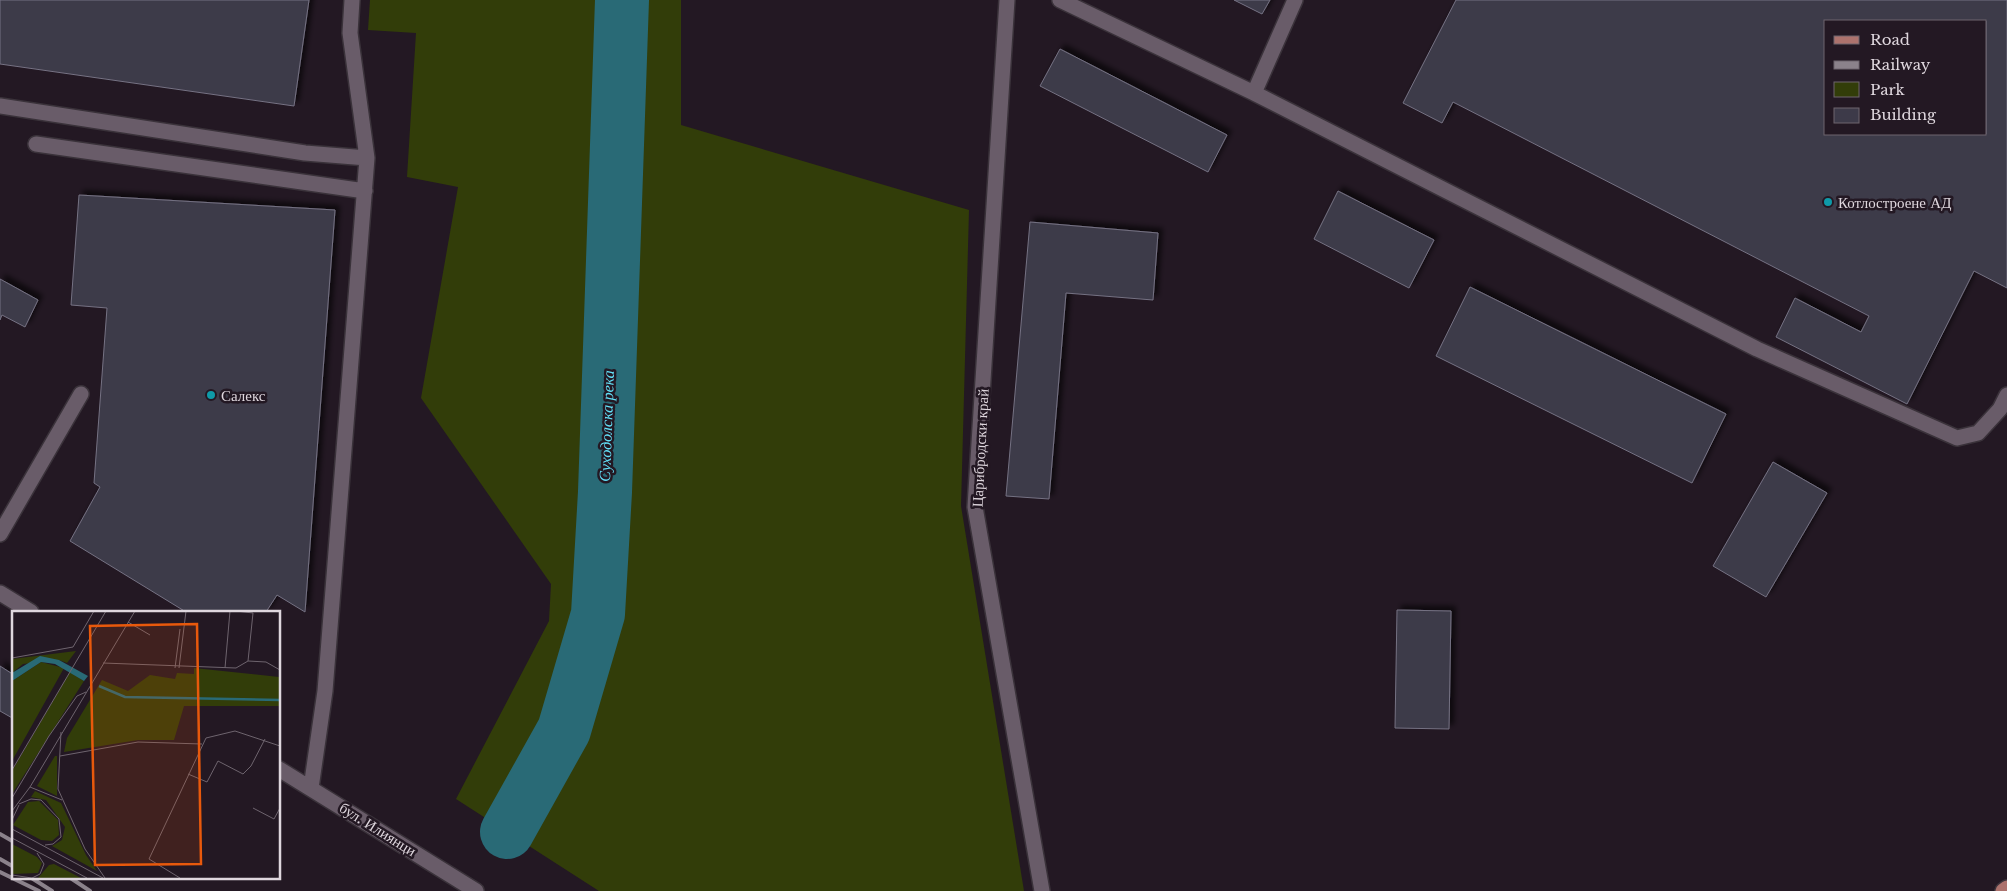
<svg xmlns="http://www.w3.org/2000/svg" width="2007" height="891" font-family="'Libre Baskerville',serif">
<defs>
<filter id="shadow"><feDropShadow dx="4.5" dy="-4.5" stdDeviation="2.5" flood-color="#0009"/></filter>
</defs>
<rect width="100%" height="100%" fill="#231823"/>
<path fill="#323d09" d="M370,0H681V125L969,210L961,506L1024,891H599L456,799L549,621L551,584L421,398L458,187L407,177L416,33L368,30Z"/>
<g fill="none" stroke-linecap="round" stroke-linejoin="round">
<path stroke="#296a76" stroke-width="54" d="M507,832L564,730L598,614L605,492L622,0"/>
</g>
<path fill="#3d3a49" stroke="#757283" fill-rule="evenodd" filter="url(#shadow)" d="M0,0H309L294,106L0,64Z
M1234,0H1270L1262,14Z
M1456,0H2007V288L1974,271L1907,404L1776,337L1795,298L1861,332L1869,316L1453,102L1442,123L1403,103ZM1826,21H1986V134H1826Z
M1060,49L1227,135L1208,172L1040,86Z
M1338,191L1434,240L1409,288L1314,239Z
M79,195L335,210L305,612L277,595L266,612H186L70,541L100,487L94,483L107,308L71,305Z
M1030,222L1158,233L1153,300L1066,293L1049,499L1006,496Z
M0,279L38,300L25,327L2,315L0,320Z
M1470,287L1726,414L1692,483L1436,356Z
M1773,462L1827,493L1766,597L1713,566Z
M1397,610L1451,611L1449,729L1395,728Z
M0,666L14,675V719L0,711Z"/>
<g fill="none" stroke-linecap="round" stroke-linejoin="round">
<g stroke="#3a323a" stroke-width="18">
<path id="minor" d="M1007,0L975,507L1042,891
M1060,0L1254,93L1757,349L1957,438L1978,433L2000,409L2007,395
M1254,93L1295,0
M0,106L305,153L367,158
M36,144L365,191
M0,534L81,394
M0,593L31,612
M279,769L476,891
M311,788L325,691L367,158L350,33L352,0"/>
</g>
<g stroke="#3a323a" stroke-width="18">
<path id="major" d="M2003,891L2007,888"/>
</g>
<use href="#minor" stroke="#695c69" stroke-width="15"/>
<use href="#major" stroke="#ac726d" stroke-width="15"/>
<path stroke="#8b828b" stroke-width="4" d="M0,834L14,842
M0,859L14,867
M0,872L39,891
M30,877L52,891
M69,877L90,891"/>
</g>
<g fill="#0f9aa8" stroke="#231823" stroke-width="2">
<circle cx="1828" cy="202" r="5"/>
<circle cx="211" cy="395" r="5"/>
</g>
<g text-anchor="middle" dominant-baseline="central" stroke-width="5" stroke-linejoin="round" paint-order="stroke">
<g font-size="15" fill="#dfd7de" stroke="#231823" text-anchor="start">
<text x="1838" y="202">Котлостроене АД</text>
<text x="221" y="395">Салекс</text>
</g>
<g font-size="15" fill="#dfd7de" stroke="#231823">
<text transform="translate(980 448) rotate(-87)">Царибродски край</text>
<text transform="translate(378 829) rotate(32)">бул. Илиянци</text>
</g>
<g font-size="16" font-style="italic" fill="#63dff6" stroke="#231823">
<text transform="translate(606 426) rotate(-88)">Суходолска река</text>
</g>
</g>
<g transform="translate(12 611)">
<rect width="268" height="268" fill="#231823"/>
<path d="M64,40L55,52L47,49L11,53L0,62V48ZM29,51L52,57L0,150V70ZM182,57L267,66V95H172L162,129H126L52,141L55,127L90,69L116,80L138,64L163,68L165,62L182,63ZM58,61L72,70L0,183V160ZM43,145H45V185L25,175ZM23,180L49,192L74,244L85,260L40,235L50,229L53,216L34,189L19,186ZM27,190L46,209L47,224L40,230L29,229L1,214L16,191ZM0,233L25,246L30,252L26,262L0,263ZM42,253L69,267H26L37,254Z" fill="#323d09"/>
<path d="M28,45L47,49L76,65L72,70L43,53L29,51L0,70V62Z" fill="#296a76"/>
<path fill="none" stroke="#296a76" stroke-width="2.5" d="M87,75L113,86L268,89"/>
<path fill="none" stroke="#6e646e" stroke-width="1" d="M224,0L241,2L236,50M116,11L138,24M0,47L61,36L82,0M91,52L224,57L236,50L254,51L268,59M163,57L168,18M167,57L174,0M213,57L218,0M49,121L46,178L73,238L93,267M48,145L126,131L190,133M0,159L94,0M176,163L195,171L206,150L231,163L239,155L253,128M18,176L50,189M0,187L37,125L65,85L74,81M7,193L19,188L29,189L47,208L49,226L41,233L33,234M241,197L262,208L268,197M0,200L18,176L123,0M0,209L7,194M0,218L91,267M0,227L75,267M0,264L20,267L28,263L32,253L25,242M168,267L137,248L194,127L223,120L268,135"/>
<path fill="#e8590c" fill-opacity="0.15" stroke="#e8590c" stroke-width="2.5" d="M185,13L189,253L83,254L78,15Z"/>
<rect width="268" height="268" fill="none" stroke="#dfd7de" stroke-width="2.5"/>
</g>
<rect x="1824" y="20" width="162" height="115" fill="#231823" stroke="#6e646e"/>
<rect x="1834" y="36" width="25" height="8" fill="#ac726d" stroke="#6e646e"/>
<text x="1870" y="45" font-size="15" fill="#dfd7de">Road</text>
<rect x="1834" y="61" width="25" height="8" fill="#8b828b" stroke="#6e646e"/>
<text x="1870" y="70" font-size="15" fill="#dfd7de">Railway</text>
<rect x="1834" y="82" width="25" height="15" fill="#323d09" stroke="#6e646e"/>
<text x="1870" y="95" font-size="15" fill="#dfd7de">Park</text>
<rect x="1834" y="108" width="25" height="15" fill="#3d3a49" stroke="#6e646e"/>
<text x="1870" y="120" font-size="15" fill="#dfd7de">Building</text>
</svg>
